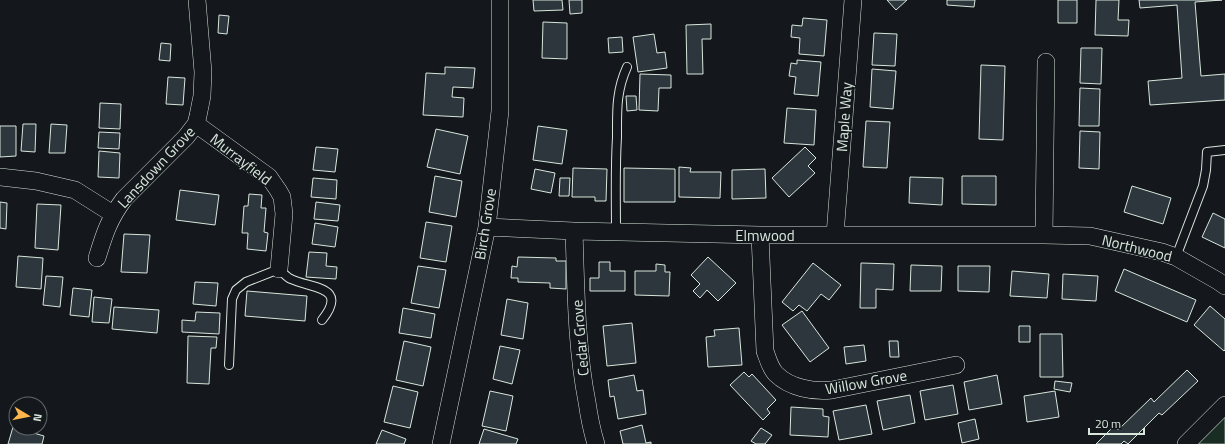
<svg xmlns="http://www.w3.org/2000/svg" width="1225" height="444" font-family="'Titillium Web',sans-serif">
<rect width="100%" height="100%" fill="#14181c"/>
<path fill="#1a2d24" stroke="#939e99" d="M1225,416V444H1198Z"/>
<path fill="#2c363c" stroke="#d8e6dc" d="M533,0H562L563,10L534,11Z
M569,0H582V13L570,14Z
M887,0H907L896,10Z
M947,0H975L974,7L947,5Z
M1058,0H1077V23H1058Z
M1096,0H1119L1118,20H1129L1128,36L1095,35Z
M1139,0H1222L1195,2L1201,76L1225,74V100L1150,105L1148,81L1182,78L1177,5L1140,8Z
M219,15L229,16L227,34L218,33Z
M803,18L827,20L824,56L799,54L800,38L791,37L792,25L802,26Z
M543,22L567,23V59L542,58Z
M711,24V39H702L703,74H687L686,25Z
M874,33L897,34L895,66L872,65Z
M654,34L657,53L665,52L667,68L638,72L633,37Z
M622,37L623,52L609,53L608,38Z
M161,43L171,44L170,61L159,60Z
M1081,48H1102L1101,84L1080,83Z
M797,60L821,62L818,96L794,94L796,77L789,76L791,63L797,64Z
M981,65L1005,66L1003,140L979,139Z
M445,67L475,68L473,88L453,87L452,97L464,98L463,117L423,115L426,73L445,74Z
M872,69L896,71L893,109L870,107Z
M640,74L671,75V88H659L658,111L639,110Z
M168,77L185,78L183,105L166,104Z
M1080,88L1100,89L1099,126H1079Z
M626,96H636L637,110L627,111Z
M100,103L121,104L120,129L99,128Z
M787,108L816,110L814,145L784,143Z
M866,121L890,122L887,168L863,167Z
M23,124H36L35,152L21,151Z
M51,124L67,125L65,153H49Z
M0,126H16V156L0,157Z
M538,126L567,130L562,164L533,160Z
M436,129L468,136L460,174L427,167Z
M1080,131L1100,132L1099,169L1079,168Z
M99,132L120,133L119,149L98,148Z
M316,147L338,149L335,172L313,170Z
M805,147L816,158L808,166L815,173L789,197L772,178Z
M99,151L120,153L119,178L98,177Z
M679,167L691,168L690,172H721L720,198L679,197Z
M573,168L607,169L606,201H595V197H572Z
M624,168L675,169V202H624Z
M535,169L555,173L551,193L531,189Z
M765,169L766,198L732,199V170Z
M435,176L462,181L456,217L429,212Z
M962,176H996V205L962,204Z
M910,177L943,178L942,205L909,203Z
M313,178L337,180L336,199L311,197Z
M560,178H570L569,196H559Z
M1132,186L1171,198L1163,224L1124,212Z
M180,190L219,195L215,225L176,220Z
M249,194L262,195L261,208H266L264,232L268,233L266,251L247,249L248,233H242L244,206H248Z
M0,202L7,203L6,229L0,228Z
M316,202L340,205L338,221L314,219Z
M37,204L61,205L58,250L35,248Z
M1213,213L1225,219V248L1202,237Z
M426,222L452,226L446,262L420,258Z
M315,223L338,227L335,247L312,244Z
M124,234L150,235L147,273L121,272Z
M309,252L327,253L326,266L337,267L336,279L306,277Z
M18,256L43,258L41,289L16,287Z
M518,257L556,258V261H566V289L550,288V283L518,282V278H511L512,266L517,267Z
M708,257L736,283L718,301L707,290L700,298L693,291L700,284L691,275Z
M599,262H610V271H625V291H590V278H599Z
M813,263L841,285L829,300L821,294L807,311L799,305L793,311L782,302Z
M861,263L894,264L893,290L876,289V308H860Z
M656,264L665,265V272H670L669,296L635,295V271H656Z
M911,265L942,266L941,291H910Z
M418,266L446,270L439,308L411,303Z
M958,266H990L989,292L958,291Z
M1124,269L1196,300L1187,322L1115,291Z
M1012,271L1049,274L1047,298L1010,296Z
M1063,274L1098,276L1096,301L1062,299Z
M46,276L63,277L60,307L43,305Z
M195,282L218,283L216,306L193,304Z
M73,288L92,290L89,317L70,315Z
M247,291L307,296L305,321L245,316Z
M94,297L112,299L109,323L92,322Z
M507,299L528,303L523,339L501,335Z
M1210,306L1225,319V350L1224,351L1194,325Z
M114,307L159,310L157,333L112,329Z
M403,308L435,314L431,338L399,333Z
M802,311L829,348L810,362L782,325Z
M196,312L220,313L219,334L182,332V320L195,321Z
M632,323L636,363L607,366L603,326Z
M1019,326H1030V342H1019Z
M739,328L742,365L708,367L706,337L715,336L714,330Z
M1040,334H1062L1063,377H1040Z
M188,336L217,337L216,348H211L209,384L187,383Z
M404,341L431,347L423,386L396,380Z
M889,341H898L899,357H890Z
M864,345L866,361L846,364L844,347Z
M500,346L520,350L512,384L493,379Z
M1187,370L1198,381L1162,415L1159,413L1128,444L1124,441L1121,444H1096L1114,426L1118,430L1151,398L1154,402Z
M744,372L749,377L752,374L776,400L767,409L770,413L763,420L730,385Z
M634,375L637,391L643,390L646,414L618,419L614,396L610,397L608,380Z
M997,375L1002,404L969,410L964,382Z
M1055,381L1072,383L1070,392L1054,389Z
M953,385L958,414L925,420L920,391Z
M393,386L418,392L410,428L384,422Z
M490,391L513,396L506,431L482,426Z
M1055,391L1059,417L1027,422L1024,396Z
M910,395L915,423L883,430L877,401Z
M866,405L872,434L839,440L833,411Z
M791,407L823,409V416L829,417L828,437L790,435Z
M975,419L979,439L962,443L958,423Z
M642,425L646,443L651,442V444H623L620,431Z
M13,427L44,436L42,444H8Z
M761,428L772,435L765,444H756L751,441Z
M484,429L518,439L516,444H479Z
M382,430L406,439L404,444H376Z"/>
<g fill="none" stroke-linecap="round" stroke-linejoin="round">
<g stroke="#d8e6dc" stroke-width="10">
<path id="service" d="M616,232C616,200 615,169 617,137C617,111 616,91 627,67
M1176,257L1203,186L1206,170L1207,152L1225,150
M229,365L232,299L236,290L246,282L279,269C283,272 286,277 291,279C312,289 349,286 322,320"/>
</g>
<g stroke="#d8e6dc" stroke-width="18">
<path id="minor" d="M196,124L269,177L278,190L282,197L284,214L279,269
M0,177L36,181L75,190L113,214
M487,227L574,231L760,235H1044L1090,236L1162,252L1176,257L1218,281L1225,286
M574,231C576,288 576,346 587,402C589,416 592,431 596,444
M760,235L765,351C768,359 770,368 776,374C790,388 813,392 832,390L956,365
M835,235L853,0
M1044,235L1046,62
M97,258C104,235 109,219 124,199L186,137L196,124L198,116L202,96L203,72L197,0
M441,444L487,227L500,111V0
M1186,444L1225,405"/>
</g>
<use href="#service" stroke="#14181c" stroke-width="8"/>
<use href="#minor" stroke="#14181c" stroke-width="17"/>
</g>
<g text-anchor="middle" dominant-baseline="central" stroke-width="3" stroke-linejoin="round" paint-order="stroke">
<g font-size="15" fill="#d8e6dc" stroke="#14181c">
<text transform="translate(844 117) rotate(-86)">Maple Way</text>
<text transform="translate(241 159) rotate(38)">Murrayfield</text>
<text transform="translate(156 167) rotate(-47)">Lansdown Grove</text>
<text transform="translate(485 224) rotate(-81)">Birch Grove</text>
<text x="765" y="235">Elmwood</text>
<text transform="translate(1137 248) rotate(14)">Northwood</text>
<text transform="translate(580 338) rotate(-95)">Cedar Grove</text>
<text transform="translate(866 382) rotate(-10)">Willow Grove</text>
</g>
</g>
<g transform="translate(28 416) rotate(100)"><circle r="19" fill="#14181c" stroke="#626a69"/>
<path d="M0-3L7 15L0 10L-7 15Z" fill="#ffb74d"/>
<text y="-6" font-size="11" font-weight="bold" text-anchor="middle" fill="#d8e6dc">N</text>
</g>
<path d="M1089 428v6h55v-6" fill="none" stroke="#d8e6dc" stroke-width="2"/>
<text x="1095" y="428" font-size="12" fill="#d8e6dc" stroke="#14181c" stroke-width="3" paint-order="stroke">20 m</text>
</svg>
